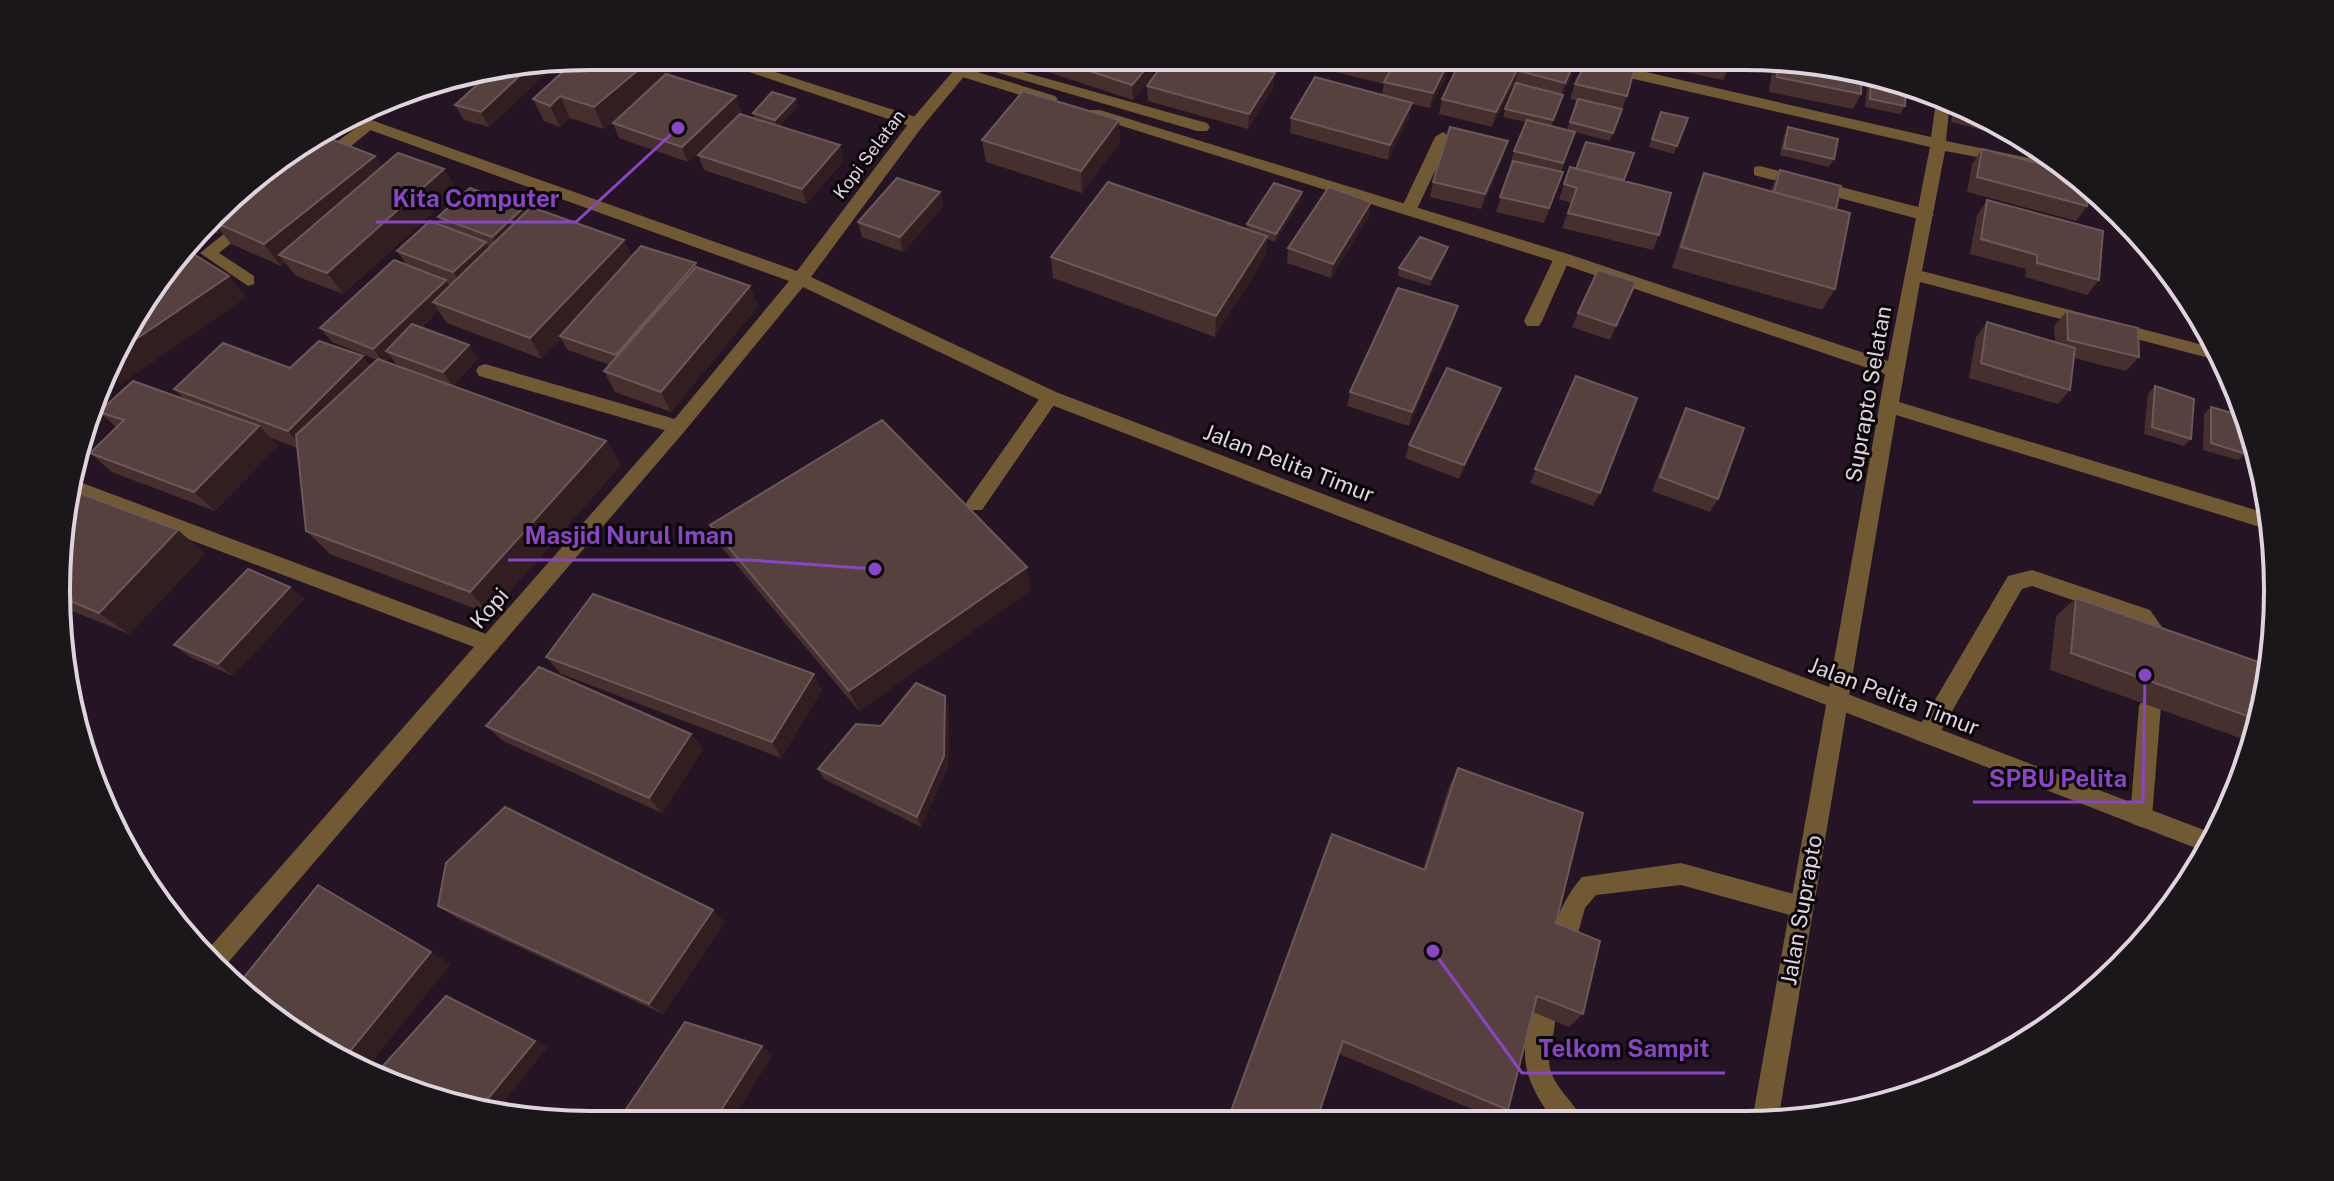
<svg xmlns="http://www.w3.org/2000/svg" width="2334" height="1181" font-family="'Public Sans',sans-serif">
<rect width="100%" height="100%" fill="#251524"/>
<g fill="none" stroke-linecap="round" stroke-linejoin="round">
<path fill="#715934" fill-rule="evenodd" d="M966,56L1207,123L1210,127L1207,131H1197L965,63L963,60Z
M367,120L375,125L372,129L329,164H317V156Z
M1443,132L1451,137L1417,209L1415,213H1403L1401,209L1435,137Z
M1760,166L1926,209L1934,215L1926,221L1754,175V167Z
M245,217L251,219V227L219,253L254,276V284L248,286L200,253Z
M1562,252L1570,258L1542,321L1539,326H1527L1524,321L1554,258Z
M485,364L678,420L687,427L678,434L479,376L476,371L479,366Z
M1050,390L1059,397L1056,402L982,510H968L965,505L968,500L1044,392Z
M2032,570L2150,610L2164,630L2161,652L2154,655L2147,652L2144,632L2136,622L2032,586L2022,589L1935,741L1927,744L1919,741L1916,734L1919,727L2008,576Z
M2150,697L2157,699L2161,706L2152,817L2149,824L2141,827L2133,824L2130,817L2139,706L2143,699Z
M1681,863L1801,896L1809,899L1813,907L1809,915L1801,918L1681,885L1596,895L1585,908L1572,955L1564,959L1556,955C1546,931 1566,895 1582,877Z
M1544,1005L1553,1008C1561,1028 1543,1051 1551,1072C1557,1090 1575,1103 1583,1121H1554C1525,1082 1516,1055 1535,1008Z"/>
<path fill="#715934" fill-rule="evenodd" d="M702,56H725L922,119L925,123L922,127H912Z
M1553,57H1580L1931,137L1937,95L1950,100L1946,141L2069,166L2079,176L1945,151L1922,271L2218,349L2224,362L1920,282L1899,402L2272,515L2273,531L1896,415L1778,1121H1752L1885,374L1556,262L1090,116L1087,113L1090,110H1100L1568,254L1888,361L1930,147L1560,62Z
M961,67L1055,96L1058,99L1050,104L956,75V69Z
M69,478L497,638L500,644L497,650L490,653L66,493Z"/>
<path fill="#715934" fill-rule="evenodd" d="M966,56H981L922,127L811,277L1056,392L2217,835L2206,852L1044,402L803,287L684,432L219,973L203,955L672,422L789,281L348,122L360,116L797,271L912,119Z"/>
</g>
<path fill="#462f2c" d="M1034,56L1143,57L1153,60V75L1133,100L1036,68Z
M1274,57H1318L1310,70L1273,60Z
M1329,57H1456L1430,108L1411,104L1409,118L1388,160L1290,133L1291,118L1382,95L1384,84L1327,70Z
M1462,57H1577L1573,73L1562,95H1563L1561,103L1551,126L1567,130L1577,101L1570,99L1575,84L1627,96L1610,141L1575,132L1561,172H1563L1558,187L1544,223L1496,212L1511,166H1510L1514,151L1526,122L1503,117L1516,80L1492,127L1439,114L1442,99Z
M1611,57H1731L1730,65L1723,80Z
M1777,57L1862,71L1861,94L1853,109L1769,92L1773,65Z
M684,61L668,75L736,96L741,112L688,162L619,138L613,123L626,111L604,129L570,118L560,127L544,121L533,99Z
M547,72L489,127L464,120L455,105Z
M472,76L461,84L448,80Z
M1871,79L1905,106L1900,114L1865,107L1867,87Z
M1147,86L1273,89L1248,129L1148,101Z
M795,99L797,107L779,126L844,160L806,204L704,170L698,155L754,118L753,113Z
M1955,102L1979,111L2031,143L1951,122Z
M1688,118L1674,154L1649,147L1658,119Z
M1788,127L1834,159L1829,167L1780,155L1784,135Z
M325,137L375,156L382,167L444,169L457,191L343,294L296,276L285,263L281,266L231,244L221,231L219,233L197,230L265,167Z
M982,140L1120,142L1082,193L986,162Z
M1982,149L2087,206L2076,221L1967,192L1972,164Z
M1504,156L1481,209L1430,197L1433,182Z
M1570,167L1624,181L1659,235L1653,250L1562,228L1571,203L1559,199Z
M1780,170L1836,209L1835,289L1822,310L1672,268L1695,195L1704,173L1770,191Z
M940,192L943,207L903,252L862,237L858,222Z
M1301,200L1275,242L1267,239L1265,257L1215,337L1053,278L1051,257L1247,229V224Z
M1987,200L2099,280L2087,295L2025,277L2026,269L1970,254L1977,215Z
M523,208L526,212L632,256L696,263L697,268L758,306L671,412L615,392L604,371L610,365L568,350L561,339L542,359L447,323L438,310L421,328L469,345L478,359L453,386L397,365L391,357L385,362L606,441L621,465L490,614L330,554L306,531L297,448L269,437L278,446L215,511L112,472L90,453L116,427L99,412L185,400L174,389L290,368L371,366L377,360L332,342L320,328L407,265L397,251L444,226L438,217Z
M1369,217L1331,278L1287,263L1288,248Z
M2143,236L2145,238L2154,250L2143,247Z
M1448,247L1446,255L1430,286L1398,276L1399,268Z
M1636,282L1610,340L1572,327L1578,313Z
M1458,306L1454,321L1409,426L1347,406L1350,392Z
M2194,306L2206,323L2207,325L2195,322Z
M2067,311L2139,357L2126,371L2074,358L2070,390L2058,404L1969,378L1976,337L1987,322L2055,342L2054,326Z
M1576,376L1600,493L1593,506L1530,483Z
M2155,386L2191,439L2184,446L2144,434L2148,394Z
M1496,402L1459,479L1405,458L1409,445Z
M2211,407L2246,454L2238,460L2203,450L2204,414Z
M1686,408L1718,499L1710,512L1652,491L1679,422Z
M2254,439L2266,487L2255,484Z
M66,488L178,530L205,554L129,634L62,607Z
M710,525L1031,590L859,711L723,549Z
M290,587L304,599L233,676L190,657L174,645Z
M2076,598L2266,690L2260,726L2240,738L2050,670L2056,616Z
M546,657L822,690L781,758L561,674Z
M945,696L949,707L948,767L921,827L824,779L818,769L881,726Z
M486,726L691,734L703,749L662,813L503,741Z
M1458,768L1556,923L1583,1014L1569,1027L1533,1012L1508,1110L1496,1119L1339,1054L1227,1122L1423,869L1449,786Z
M438,906L725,922L663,1014L457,918Z"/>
<path fill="#321d21" d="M655,56H682L684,61L604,129L594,107Z
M1311,57H1318L1310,70Z
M1393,57H1398L1386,84L1388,69Z
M1451,57H1456L1430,108L1433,93Z
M1577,57L1573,73L1560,98L1565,83Z
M1153,60V75L1133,100L1132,85Z
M542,64L547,72L489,127L481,112L530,66Z
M1520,64L1516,80L1492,127L1496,112Z
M1275,73L1273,89L1248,129L1249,114Z
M472,76L461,84L458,78Z
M560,96L570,118L560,127L550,106Z
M736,96L741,112L688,162L682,147Z
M795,99L797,107L777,128L775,120Z
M1412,103L1409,118L1388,160L1390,145Z
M1119,120L1120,142L1082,193L1081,171Z
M324,135L329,143L214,222L221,231L219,233L208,220L265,167Z
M1508,141L1504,156L1481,209L1485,194Z
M840,145L844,160L806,204L802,189Z
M375,156L389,178L279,255L285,263L281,266L264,244Z
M444,169L457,191L343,294L327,273Z
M940,192L943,207L903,252L900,237Z
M1302,192L1301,200L1275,242L1276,234Z
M1371,202L1369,217L1331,278L1333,264Z
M523,208L531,223L501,252L492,237Z
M1267,236L1265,257L1215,337L1216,316Z
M624,240L635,261L560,336L561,339L542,359L530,338Z
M486,242L494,257L463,287L453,272Z
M1448,247L1446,255L1430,286L1431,279Z
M696,263L702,278L624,370L616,355Z
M229,276L247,297L121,384L109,373L117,352Z
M446,280L455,294L433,302L438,310L394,353L386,351L391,357L384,363L373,349Z
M750,286L758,306L671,412L661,392Z
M1458,306L1454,321L1409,426L1412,412Z
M469,345L478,359L453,386L443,372Z
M363,356L379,376L306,451L288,431Z
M1501,388L1496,402L1459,479L1464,465Z
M259,426L278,446L215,511L194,492Z
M606,441L621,465L490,614L470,592Z
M178,530L205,554L129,634L99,613Z
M1027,567L1031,590L859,711L849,691Z
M290,587L304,599L233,676L218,664Z
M814,674L822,690L781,758L772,742Z
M945,696L949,707L948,767L921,827L917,817Z
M691,734L703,749L662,813L649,798Z
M318,885L451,964L363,1073L355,1070L342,1061Z
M713,910L725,922L663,1014L649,1004Z
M535,1041L548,1047L494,1114L478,1111Z
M762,1046L773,1055L730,1123H713Z"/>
<path fill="#56413f" stroke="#6c5858" stroke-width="2" d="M590,56H655L594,107L560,96L550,106L533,99L578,58Z
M1044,56L1143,57L1153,60L1132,85Z
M1168,57H1214L1275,73L1249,114L1147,86Z
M1337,57H1393L1388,69Z
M1398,57H1451L1433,93L1384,82Z
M1462,57H1577L1565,83L1519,71L1520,64L1496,112L1442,99Z
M1692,57H1731L1730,65Z
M1779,57L1862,71L1861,94L1777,77Z
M1588,58L1635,67L1627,96L1575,84Z
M530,66L481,112L455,105L490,73Z
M666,74L736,96L682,147L613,123Z
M1315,77L1412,103L1390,145L1291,118Z
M1871,79L1906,86L1905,106L1870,99Z
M1516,83L1563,95L1553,120L1505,109Z
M1023,91L1119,120L1081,171L982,140Z
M772,92L795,99L775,120L753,113Z
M1578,99L1622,109L1613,133L1570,122Z
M1961,104L1979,111L1981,112L1961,107Z
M1661,112L1688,118L1677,146L1652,139Z
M740,114L840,145L802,189L698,155Z
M1527,120L1575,132L1563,163L1514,151Z
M1450,127L1508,141L1485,194L1433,182Z
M1788,127L1838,139L1834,159L1784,148Z
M326,137L375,156L264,244L214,222Z
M1586,142L1634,153L1624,180L1576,169Z
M1982,149L2076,173L2089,186L2087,206L1977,177Z
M398,153L444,169L327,273L279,255Z
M1513,161L1563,172L1549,208L1500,197Z
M1570,167L1671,193L1659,235L1568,213L1577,188L1564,184Z
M1780,170L1841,186L1836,209L1774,192Z
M1704,173L1850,213L1835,289L1681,247Z
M897,178L940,192L900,237L858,222Z
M1108,182L1267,236L1216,316L1051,257Z
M1274,183L1302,192L1276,234L1247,224Z
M1329,187L1371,202L1333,264L1288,248Z
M470,188L523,208L492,237L438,217Z
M1987,200L2103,231L2099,280L2037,263V255L1981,239Z
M531,207L624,240L530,338L433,302Z
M430,221L486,242L453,272L397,251Z
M1420,237L1448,247L1431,279L1399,268Z
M641,246L696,263L616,355L560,336Z
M182,247L229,276L117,352L128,323Z
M394,260L446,280L373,349L320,328Z
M696,267L750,286L661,392L604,371Z
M1598,270L1636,282L1616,326L1578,313Z
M1398,288L1458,306L1412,412L1350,392Z
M2067,311L2138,328L2139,357L2068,340Z
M1987,322L2075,348L2070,390L1981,363Z
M412,324L469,345L443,372L386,351Z
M319,341L363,356L288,431L174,389L223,343L290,368Z
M378,359L606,441L470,592L306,531L296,435Z
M1447,368L1501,388L1464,465L1409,445Z
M1576,376L1637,398L1600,493L1535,469Z
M133,381L259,426L194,492L90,453L124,420L99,412Z
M2155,386L2194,399L2191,439L2152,427Z
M2211,407L2246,417V454L2211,443Z
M1686,408L1744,428L1718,499L1660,477Z
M882,420L1027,567L849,691L710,525Z
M66,488L178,530L99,613L63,598Z
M248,569L290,587L218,664L174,645Z
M593,594L814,674L772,742L546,657Z
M2076,598L2267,665L2266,690L2261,721L2071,653Z
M539,667L691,734L649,798L486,726Z
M916,683L945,696L944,756L917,817L818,769L856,724L881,726Z
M1458,768L1583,813L1556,923L1600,941L1583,1014L1537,996L1508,1110L1343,1041L1316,1122H1227L1332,834L1425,870Z
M505,807L713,910L649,1004L438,906L446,863Z
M318,885L431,952L342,1061L237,986Z
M446,996L535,1041L478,1111L453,1107L373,1077Z
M685,1022L762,1046L713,1123L616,1124Z"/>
<g text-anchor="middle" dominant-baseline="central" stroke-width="6" stroke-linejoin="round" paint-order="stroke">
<g font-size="18" fill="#dfd4de" stroke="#0a0509">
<text transform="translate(869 154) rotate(-53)">Kopi Selatan</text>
</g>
<g font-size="22" fill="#dfd4de" stroke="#0a0509">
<text transform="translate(1868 394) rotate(-80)">Suprapto Selatan</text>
<text transform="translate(1289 463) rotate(21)">Jalan Pelita Timur</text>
<text transform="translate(489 608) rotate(-49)">Kopi</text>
<text transform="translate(1894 696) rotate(21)">Jalan Pelita Timur</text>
<text transform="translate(1801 910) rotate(-80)">Jalan Suprapto</text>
</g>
</g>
<path d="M0 0H2334V1181H0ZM590 70H1744A520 520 0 0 1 2264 590V591A520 520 0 0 1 1744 1111H590A520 520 0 0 1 70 591V590A520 520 0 0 1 590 70Z" fill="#1b161a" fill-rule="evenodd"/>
<path fill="none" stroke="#dfd4de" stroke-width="4" d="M590 70H1744A520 520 0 0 1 2264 590V591A520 520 0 0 1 1744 1111H590A520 520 0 0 1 70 591V590A520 520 0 0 1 590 70Z"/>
<path fill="none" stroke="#8a45c4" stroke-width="3" d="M678 128L576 222H376M875 569L749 560H508M2145 675L2143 802H1973M1433 951L1522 1073H1725"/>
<g fill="#8a45c4" stroke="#0a0509" stroke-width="3">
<circle cx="678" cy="128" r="8"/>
<circle cx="875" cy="569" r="8"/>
<circle cx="2145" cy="675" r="8"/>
<circle cx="1433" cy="951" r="8"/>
</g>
<g font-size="24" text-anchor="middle" font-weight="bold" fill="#8a45c4" stroke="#0a0509" stroke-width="6" stroke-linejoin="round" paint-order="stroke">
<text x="476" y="207">Kita Computer</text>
<text x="629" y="544">Masjid Nurul Iman</text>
<text x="2058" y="787">SPBU Pelita</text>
<text x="1624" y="1057">Telkom Sampit</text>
</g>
</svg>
